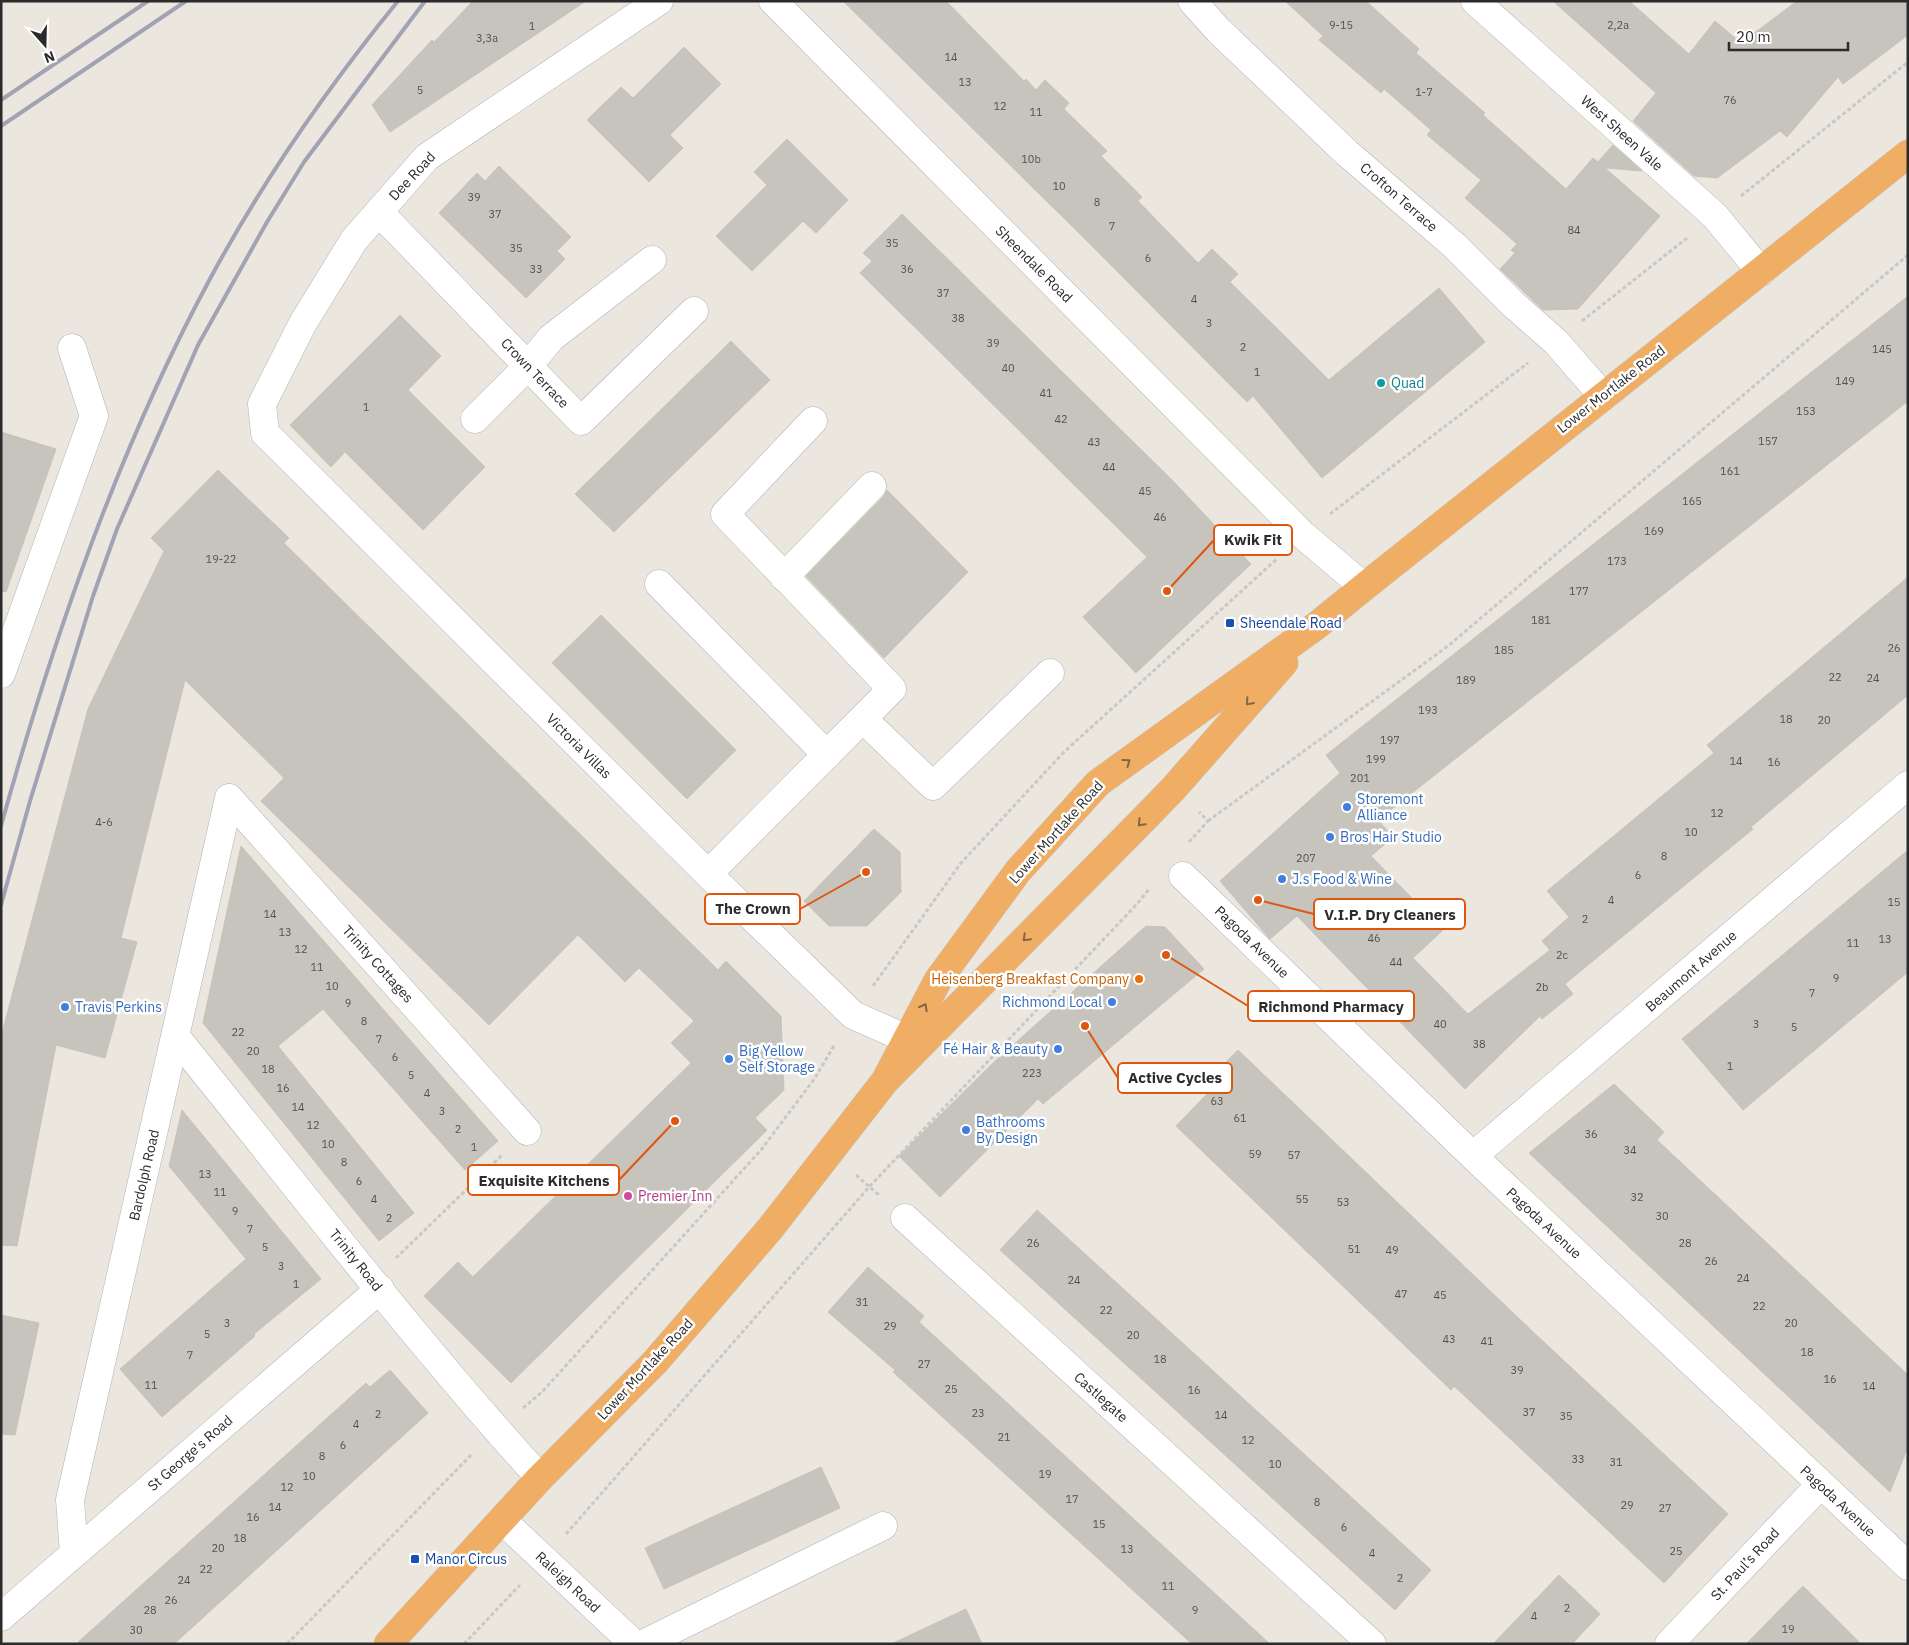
<svg xmlns="http://www.w3.org/2000/svg" width="1909" height="1645" font-family="'IBM Plex Sans',sans-serif">
<rect width="100%" height="100%" fill="#ebe7de"/>
<path fill="#c7c3bd" stroke="#c6c3b8" d="M473,1H586L390,132L372,105L432,40L434,42Z
M843,1H946L1024,81L1026,79L1036,90L1045,80L1069,103L1064,109L1107,151L1101,156L1142,197L1138,201L1198,263L1212,249L1238,274L1230,282L1329,380L1439,288L1485,342L1322,478L1253,396L1247,402L1082,236Z
M1285,1H1366L1419,49L1416,53L1485,113L1483,115L1566,189L1593,158L1598,162L1613,145L1642,171L1605,168L1660,216L1578,309L1543,310L1500,269L1515,253L1511,250L1517,244L1465,198L1481,180L1427,135L1431,130L1384,89L1381,93L1319,40L1323,36Z
M1553,1H1629L1689,54L1715,21L1741,43L1797,1H1908V35L1843,84L1838,77L1787,137L1780,131L1717,178L1694,176L1633,121L1656,93Z
M684,47L721,84L670,135L683,148L649,182L587,120L621,87L633,98Z
M787,139L848,200L816,233L803,221L752,271L716,236L767,185L754,172Z
M499,166L571,237L557,251L565,259L526,298L439,213L477,173L485,181Z
M902,214L1174,482L1251,564L1136,673L1083,617L1147,557L860,273L872,261L863,253Z
M1908,296V401L1378,820L1393,837L1371,856L1443,930L1413,958L1468,1014L1550,950L1542,941L1569,917L1547,891L1714,753L1707,745L1908,577V695L1751,827L1753,829L1565,984L1573,994L1542,1019L1540,1016L1465,1089L1297,916L1270,939L1220,881L1340,773L1326,755Z
M400,315L441,356L408,390L485,467L423,530L345,452L331,467L290,425Z
M731,341L770,380L614,532L575,494Z
M1,432L56,449L6,592L1,591Z
M218,470L289,538L284,543L718,970L726,961L781,1016L784,1090L755,1118L767,1130L511,1383L424,1296L458,1262L473,1277L691,1063L671,1043L694,1021L639,968L625,982L578,935L489,1025L261,801L284,778L185,680L121,938L137,942L105,1058L56,1045L17,1246L1,1245V1037L88,709L164,551L151,538Z
M887,490L968,572L884,658L806,576L883,497Z
M601,615L736,750L687,799L552,663Z
M874,829L900,852L901,892L867,926H829L804,901Z
M241,846L498,1141L465,1170L323,1009L278,1046L414,1213L379,1241L203,1023Z
M1908,850V972L1743,1110L1682,1039Z
M1146,926L1165,927L1204,969L1043,1104L1038,1099L940,1197L899,1156L994,1062Z
M1238,1050L1531,1330L1728,1514L1664,1583L1454,1386L1451,1390L1176,1126L1208,1093L1202,1087Z
M1614,1084L1664,1132L1657,1140L1908,1375V1447L1890,1492L1529,1153Z
M182,1110L321,1279L254,1334L255,1336L162,1417L120,1369L246,1259L169,1166Z
M1037,1210L1431,1570L1395,1610L1000,1250Z
M868,1267L924,1316L919,1322L1270,1644H1192L893,1372L895,1370L828,1312Z
M1,1315L39,1323L15,1435L1,1434Z
M390,1370L428,1413L174,1644H76L366,1383L370,1387Z
M821,1467L840,1508L664,1589L645,1548Z
M1559,1575L1600,1614L1572,1644H1493Z
M1803,1586L1861,1644H1746Z
M966,1609L982,1644H891Z"/>
<g fill="none" stroke-linecap="round" stroke-linejoin="round">
<g stroke="#b1b3bd" stroke-width="29">
<path id="minor" d="M659,1L427,157L354,240L303,323L262,404L265,433L708,874L853,1015L907,1039
M773,1L1303,535L1364,587
M1192,1L1219,31L1347,153L1455,246L1514,305L1556,342L1603,396
M1475,1L1715,216L1761,272
M379,212L581,421L694,311
M475,419L528,366L551,338L652,260
M784,577L872,486
M659,584L827,755
M1,674L94,416L72,348
M863,719L933,786L1050,673
M229,798L527,1131
M708,874L892,689L725,514L813,421
M1183,876L1473,1156L1908,1566
M176,1037C296,1185 412,1337 540,1478
M1473,1156L1908,785
M905,1218L1372,1644
M502,1520L634,1644
M74,1553L70,1500L229,798
M1,1617L380,1289
M643,1644L883,1526
M1669,1644L1820,1485"/>
</g>
<g stroke="#c8c8c8" stroke-width="29">
<path id="highway" d="M885,1081L938,980L1018,871L1098,783L1316,626L1364,587L1908,154
M388,1644L540,1478L655,1362L769,1230L885,1081L1138,825L1173,789L1284,663"/>
</g>
<path stroke="#c8c8c8" stroke-width="3" stroke-dasharray="4 2.5" stroke-linecap="butt" d="M1741,196L1908,62
M1582,321L1687,238
M1330,514L1528,363
M1208,821L1448,646L1908,255
M1189,842L1208,821L1199,812
M873,986L961,863L1064,752L1278,558
M856,1175L879,1195
M396,1258L503,1154
M523,1408L542,1392L761,1150L815,1078L835,1044
M566,1534L870,1186L1137,904L1150,888
M287,1644L472,1454
M464,1644L520,1585"/>
<use href="#minor" stroke="#fff" stroke-width="28"/>
<use href="#highway" stroke="#f0ad64" stroke-width="28"/>
<path stroke="#a1a2b3" stroke-width="4" d="M1,100L148,1
M1,126L186,1
M1,826C53,639 118,449 211,277C264,179 328,87 398,1
M1,905L30,801L93,596L117,529L198,345L267,222L304,162L425,1"/>
</g>
<defs><path id="oneway-chevron" d="M-2-3.5L2.5 0L-2 3.5" fill="none" stroke-width="1.6" stroke-linecap="round" stroke-linejoin="round" transform="scale(1.25)"/></defs>
<g stroke="#846645">
<use href="#oneway-chevron" transform="translate(1249 702) rotate(131)"/>
<use href="#oneway-chevron" transform="translate(1127 762) rotate(-36)"/>
<use href="#oneway-chevron" transform="translate(1141 823) rotate(134)"/>
<use href="#oneway-chevron" transform="translate(1026 938) rotate(135)"/>
<use href="#oneway-chevron" transform="translate(924 1007) rotate(-62)"/>
</g>
<circle fill="#0f9aa8" stroke="#fff" stroke-width="2" cx="1381" cy="383" r="5"/>
<g fill="#1a4fb4" stroke="#fff" stroke-width="2">
<rect x="1225" y="618" width="10" height="10" rx="2.5"/>
<rect x="410" y="1554" width="10" height="10" rx="2.5"/>
</g>
<g fill="#3f7fe0" stroke="#fff" stroke-width="2">
<circle cx="1347" cy="807" r="5"/>
<circle cx="1330" cy="837" r="5"/>
<circle cx="1282" cy="879" r="5"/>
<circle cx="1112" cy="1002" r="5"/>
<circle cx="65" cy="1007" r="5"/>
<circle cx="1058" cy="1049" r="5"/>
<circle cx="729" cy="1059" r="5"/>
<circle cx="966" cy="1130" r="5"/>
</g>
<circle fill="#e8710a" stroke="#fff" stroke-width="2" cx="1139" cy="979" r="5"/>
<circle fill="#d1479c" stroke="#fff" stroke-width="2" cx="628" cy="1196" r="5"/>
<g text-anchor="middle" dominant-baseline="central" stroke-width="5" stroke-linejoin="round" paint-order="stroke">
<g font-size="11" fill="#525150">
<text x="1341" y="25">9-15</text>
<text x="1618" y="25">2,2a</text>
<text x="532" y="26">1</text>
<text x="487" y="38">3,3a</text>
<text x="951" y="57">14</text>
<text x="965" y="82">13</text>
<text x="420" y="90">5</text>
<text x="1424" y="92">1-7</text>
<text x="1730" y="100">76</text>
<text x="1000" y="106">12</text>
<text x="1036" y="112">11</text>
<text x="1031" y="159">10b</text>
<text x="1059" y="186">10</text>
<text x="474" y="197">39</text>
<text x="1097" y="202">8</text>
<text x="495" y="214">37</text>
<text x="1112" y="226">7</text>
<text x="1574" y="230">84</text>
<text x="892" y="243">35</text>
<text x="516" y="248">35</text>
<text x="1148" y="258">6</text>
<text x="536" y="269">33</text>
<text x="907" y="269">36</text>
<text x="943" y="293">37</text>
<text x="1194" y="299">4</text>
<text x="958" y="318">38</text>
<text x="1209" y="323">3</text>
<text x="993" y="343">39</text>
<text x="1243" y="347">2</text>
<text x="1882" y="349">145</text>
<text x="1008" y="368">40</text>
<text x="1257" y="372">1</text>
<text x="1845" y="381">149</text>
<text x="1046" y="393">41</text>
<text x="366" y="407">1</text>
<text x="1806" y="411">153</text>
<text x="1061" y="419">42</text>
<text x="1768" y="441">157</text>
<text x="1094" y="442">43</text>
<text x="1109" y="467">44</text>
<text x="1730" y="471">161</text>
<text x="1145" y="491">45</text>
<text x="1692" y="501">165</text>
<text x="1160" y="517">46</text>
<text x="1654" y="531">169</text>
<text x="221" y="559">19-22</text>
<text x="1617" y="561">173</text>
<text x="1579" y="591">177</text>
<text x="1541" y="620">181</text>
<text x="1894" y="648">26</text>
<text x="1504" y="650">185</text>
<text x="1835" y="677">22</text>
<text x="1873" y="678">24</text>
<text x="1466" y="680">189</text>
<text x="1428" y="710">193</text>
<text x="1786" y="719">18</text>
<text x="1824" y="720">20</text>
<text x="1390" y="740">197</text>
<text x="1376" y="759">199</text>
<text x="1736" y="761">14</text>
<text x="1774" y="762">16</text>
<text x="1360" y="778">201</text>
<text x="1717" y="813">12</text>
<text x="104" y="822">4-6</text>
<text x="1691" y="832">10</text>
<text x="1664" y="856">8</text>
<text x="1306" y="858">207</text>
<text x="1638" y="875">6</text>
<text x="1611" y="900">4</text>
<text x="1894" y="902">15</text>
<text x="270" y="914">14</text>
<text x="1585" y="919">2</text>
<text x="285" y="932">13</text>
<text x="1374" y="938">46</text>
<text x="1885" y="939">13</text>
<text x="1853" y="943">11</text>
<text x="301" y="949">12</text>
<text x="1562" y="955">2c</text>
<text x="1396" y="962">44</text>
<text x="317" y="967">11</text>
<text x="1836" y="978">9</text>
<text x="332" y="986">10</text>
<text x="1542" y="987">2b</text>
<text x="1812" y="993">7</text>
<text x="348" y="1003">9</text>
<text x="364" y="1021">8</text>
<text x="1440" y="1024">40</text>
<text x="1756" y="1024">3</text>
<text x="1794" y="1027">5</text>
<text x="238" y="1032">22</text>
<text x="379" y="1039">7</text>
<text x="1479" y="1044">38</text>
<text x="253" y="1051">20</text>
<text x="395" y="1057">6</text>
<text x="1730" y="1066">1</text>
<text x="268" y="1069">18</text>
<text x="1032" y="1073">223</text>
<text x="411" y="1075">5</text>
<text x="283" y="1088">16</text>
<text x="427" y="1093">4</text>
<text x="1217" y="1101">63</text>
<text x="298" y="1107">14</text>
<text x="442" y="1111">3</text>
<text x="1240" y="1118">61</text>
<text x="313" y="1125">12</text>
<text x="458" y="1129">2</text>
<text x="1591" y="1134">36</text>
<text x="328" y="1144">10</text>
<text x="474" y="1147">1</text>
<text x="1630" y="1150">34</text>
<text x="1255" y="1154">59</text>
<text x="1294" y="1155">57</text>
<text x="344" y="1162">8</text>
<text x="205" y="1174">13</text>
<text x="359" y="1181">6</text>
<text x="220" y="1192">11</text>
<text x="1637" y="1197">32</text>
<text x="374" y="1199">4</text>
<text x="1302" y="1199">55</text>
<text x="1343" y="1202">53</text>
<text x="235" y="1211">9</text>
<text x="1662" y="1216">30</text>
<text x="389" y="1218">2</text>
<text x="250" y="1229">7</text>
<text x="1033" y="1243">26</text>
<text x="1685" y="1243">28</text>
<text x="265" y="1247">5</text>
<text x="1354" y="1249">51</text>
<text x="1392" y="1250">49</text>
<text x="1711" y="1261">26</text>
<text x="281" y="1266">3</text>
<text x="1743" y="1278">24</text>
<text x="1074" y="1280">24</text>
<text x="296" y="1284">1</text>
<text x="1401" y="1294">47</text>
<text x="1440" y="1295">45</text>
<text x="862" y="1302">31</text>
<text x="1759" y="1306">22</text>
<text x="1106" y="1310">22</text>
<text x="227" y="1323">3</text>
<text x="1791" y="1323">20</text>
<text x="890" y="1326">29</text>
<text x="207" y="1334">5</text>
<text x="1133" y="1335">20</text>
<text x="1449" y="1339">43</text>
<text x="1487" y="1341">41</text>
<text x="1807" y="1352">18</text>
<text x="190" y="1355">7</text>
<text x="1160" y="1359">18</text>
<text x="924" y="1364">27</text>
<text x="1517" y="1370">39</text>
<text x="1830" y="1379">16</text>
<text x="151" y="1385">11</text>
<text x="1869" y="1386">14</text>
<text x="951" y="1389">25</text>
<text x="1194" y="1390">16</text>
<text x="1529" y="1412">37</text>
<text x="978" y="1413">23</text>
<text x="378" y="1414">2</text>
<text x="1221" y="1415">14</text>
<text x="1566" y="1416">35</text>
<text x="356" y="1424">4</text>
<text x="1004" y="1437">21</text>
<text x="1248" y="1440">12</text>
<text x="343" y="1445">6</text>
<text x="322" y="1456">8</text>
<text x="1578" y="1459">33</text>
<text x="1616" y="1462">31</text>
<text x="1275" y="1464">10</text>
<text x="1045" y="1474">19</text>
<text x="309" y="1476">10</text>
<text x="287" y="1487">12</text>
<text x="1072" y="1499">17</text>
<text x="1317" y="1502">8</text>
<text x="1627" y="1505">29</text>
<text x="275" y="1507">14</text>
<text x="1665" y="1508">27</text>
<text x="253" y="1517">16</text>
<text x="1099" y="1524">15</text>
<text x="1344" y="1527">6</text>
<text x="240" y="1538">18</text>
<text x="218" y="1548">20</text>
<text x="1127" y="1549">13</text>
<text x="1676" y="1551">25</text>
<text x="1372" y="1553">4</text>
<text x="206" y="1569">22</text>
<text x="1400" y="1578">2</text>
<text x="184" y="1580">24</text>
<text x="1168" y="1586">11</text>
<text x="171" y="1600">26</text>
<text x="1567" y="1608">2</text>
<text x="150" y="1610">28</text>
<text x="1195" y="1610">9</text>
<text x="1534" y="1616">4</text>
<text x="1788" y="1629">19</text>
<text x="136" y="1630">30</text>
</g>
<g font-size="14" fill="#2b2b2b" stroke="#fff">
<text transform="translate(1622 133) rotate(42)">West Sheen Vale</text>
<text transform="translate(412 176) rotate(-47)">Dee Road</text>
<text transform="translate(1399 197) rotate(41)">Crofton Terrace</text>
<text transform="translate(1034 264) rotate(45)">Sheendale Road</text>
<text transform="translate(535 373) rotate(46)">Crown Terrace</text>
<text transform="translate(1611 389) rotate(-38)">Lower Mortlake Road</text>
<text transform="translate(579 746) rotate(45)">Victoria Villas</text>
<text transform="translate(1056 832) rotate(-48)">Lower Mortlake Road</text>
<text transform="translate(1252 942) rotate(44)">Pagoda Avenue</text>
<text transform="translate(378 964) rotate(48)">Trinity Cottages</text>
<text transform="translate(1691 971) rotate(-41)">Beaumont Avenue</text>
<text transform="translate(144 1175) rotate(-77)">Bardolph Road</text>
<text transform="translate(1544 1223) rotate(43)">Pagoda Avenue</text>
<text transform="translate(356 1260) rotate(51)">Trinity Road</text>
<text transform="translate(645 1369) rotate(-47)">Lower Mortlake Road</text>
<text transform="translate(1101 1397) rotate(42)">Castlegate</text>
<text transform="translate(190 1453) rotate(-41)">St George's Road</text>
<text transform="translate(1838 1501) rotate(43)">Pagoda Avenue</text>
<text transform="translate(1745 1564) rotate(-47)">St. Paul’s Road</text>
<text transform="translate(568 1582) rotate(43)">Raleigh Road</text>
</g>
<g font-size="14" fill="#0d838f" stroke="#fff" text-anchor="start">
<text x="1391" y="383">Quad</text>
</g>
<g font-size="14" fill="#164399" stroke="#fff" text-anchor="start">
<text x="1240" y="623">Sheendale Road</text>
<text x="425" y="1559">Manor Circus</text>
</g>
<g font-size="14" fill="#366cbe" stroke="#fff" text-anchor="start">
<text x="1357" y="799">Storemont<tspan x="1357" dy="16">Alliance</tspan></text>
<text x="1340" y="837">Bros Hair Studio</text>
<text x="1292" y="879">J.s Food &amp; Wine</text>
<text x="1102" y="1002" text-anchor="end">Richmond Local</text>
<text x="75" y="1007">Travis Perkins</text>
<text x="1048" y="1049" text-anchor="end">Fé Hair &amp; Beauty</text>
<text x="739" y="1051">Big Yellow<tspan x="739" dy="16">Self Storage</tspan></text>
<text x="976" y="1122">Bathrooms<tspan x="976" dy="16">By Design</tspan></text>
</g>
<g font-size="14" fill="#c56008" stroke="#fff" text-anchor="end">
<text x="1129" y="979">Heisenberg Breakfast Company</text>
</g>
<g font-size="14" fill="#b23c85" stroke="#fff" text-anchor="start">
<text x="638" y="1196">Premier Inn</text>
</g>
</g>
<path fill="none" stroke="#df570e" stroke-width="2" d="M1167 591L1214 540M866 872L800 909M1258 900L1314 914M1166 955L1248 1006M1085 1026L1118 1078M675 1121L619 1180"/>
<g fill="#df570e" stroke="#fff" stroke-width="2">
<circle cx="1167" cy="591" r="5"/>
<circle cx="866" cy="872" r="5"/>
<circle cx="1258" cy="900" r="5"/>
<circle cx="1166" cy="955" r="5"/>
<circle cx="1085" cy="1026" r="5"/>
<circle cx="675" cy="1121" r="5"/>
</g>
<g fill="#fff" stroke="#df570e" stroke-width="2">
<rect x="1214" y="525" width="78" height="30" rx="5"/>
<rect x="705" y="894" width="95" height="30" rx="5"/>
<rect x="1314" y="899" width="151" height="30" rx="5"/>
<rect x="1248" y="991" width="166" height="30" rx="5"/>
<rect x="1118" y="1063" width="114" height="30" rx="5"/>
<rect x="468" y="1165" width="151" height="30" rx="5"/>
</g>
<g font-size="15" text-anchor="middle" font-weight="bold" fill="#2b2b2b">
<text x="1253" y="545">Kwik Fit</text>
<text x="753" y="914">The Crown</text>
<text x="1390" y="920">V.I.P. Dry Cleaners</text>
<text x="1331" y="1012">Richmond Pharmacy</text>
<text x="1175" y="1083">Active Cycles</text>
<text x="544" y="1186">Exquisite Kitchens</text>
</g>
<rect width="1909" height="1645" fill="none" stroke="#2b2b2b" stroke-width="5"/>
<g transform="translate(45 45) rotate(160)" stroke="#ffffff" stroke-width="4" paint-order="stroke">
<path d="M0-4L9 19L0 12L-9 19Z" fill="#2b2b2b"/>
<text y="-8" font-size="14" font-weight="bold" text-anchor="middle" fill="#2b2b2b">N</text>
</g>
<path d="M1729 42v8h119v-8" fill="none" stroke="#2b2b2b" stroke-width="2.5"/>
<text x="1736" y="42" font-size="15" fill="#2b2b2b" stroke="#ffffff" stroke-width="4" paint-order="stroke">20 m</text>
</svg>
